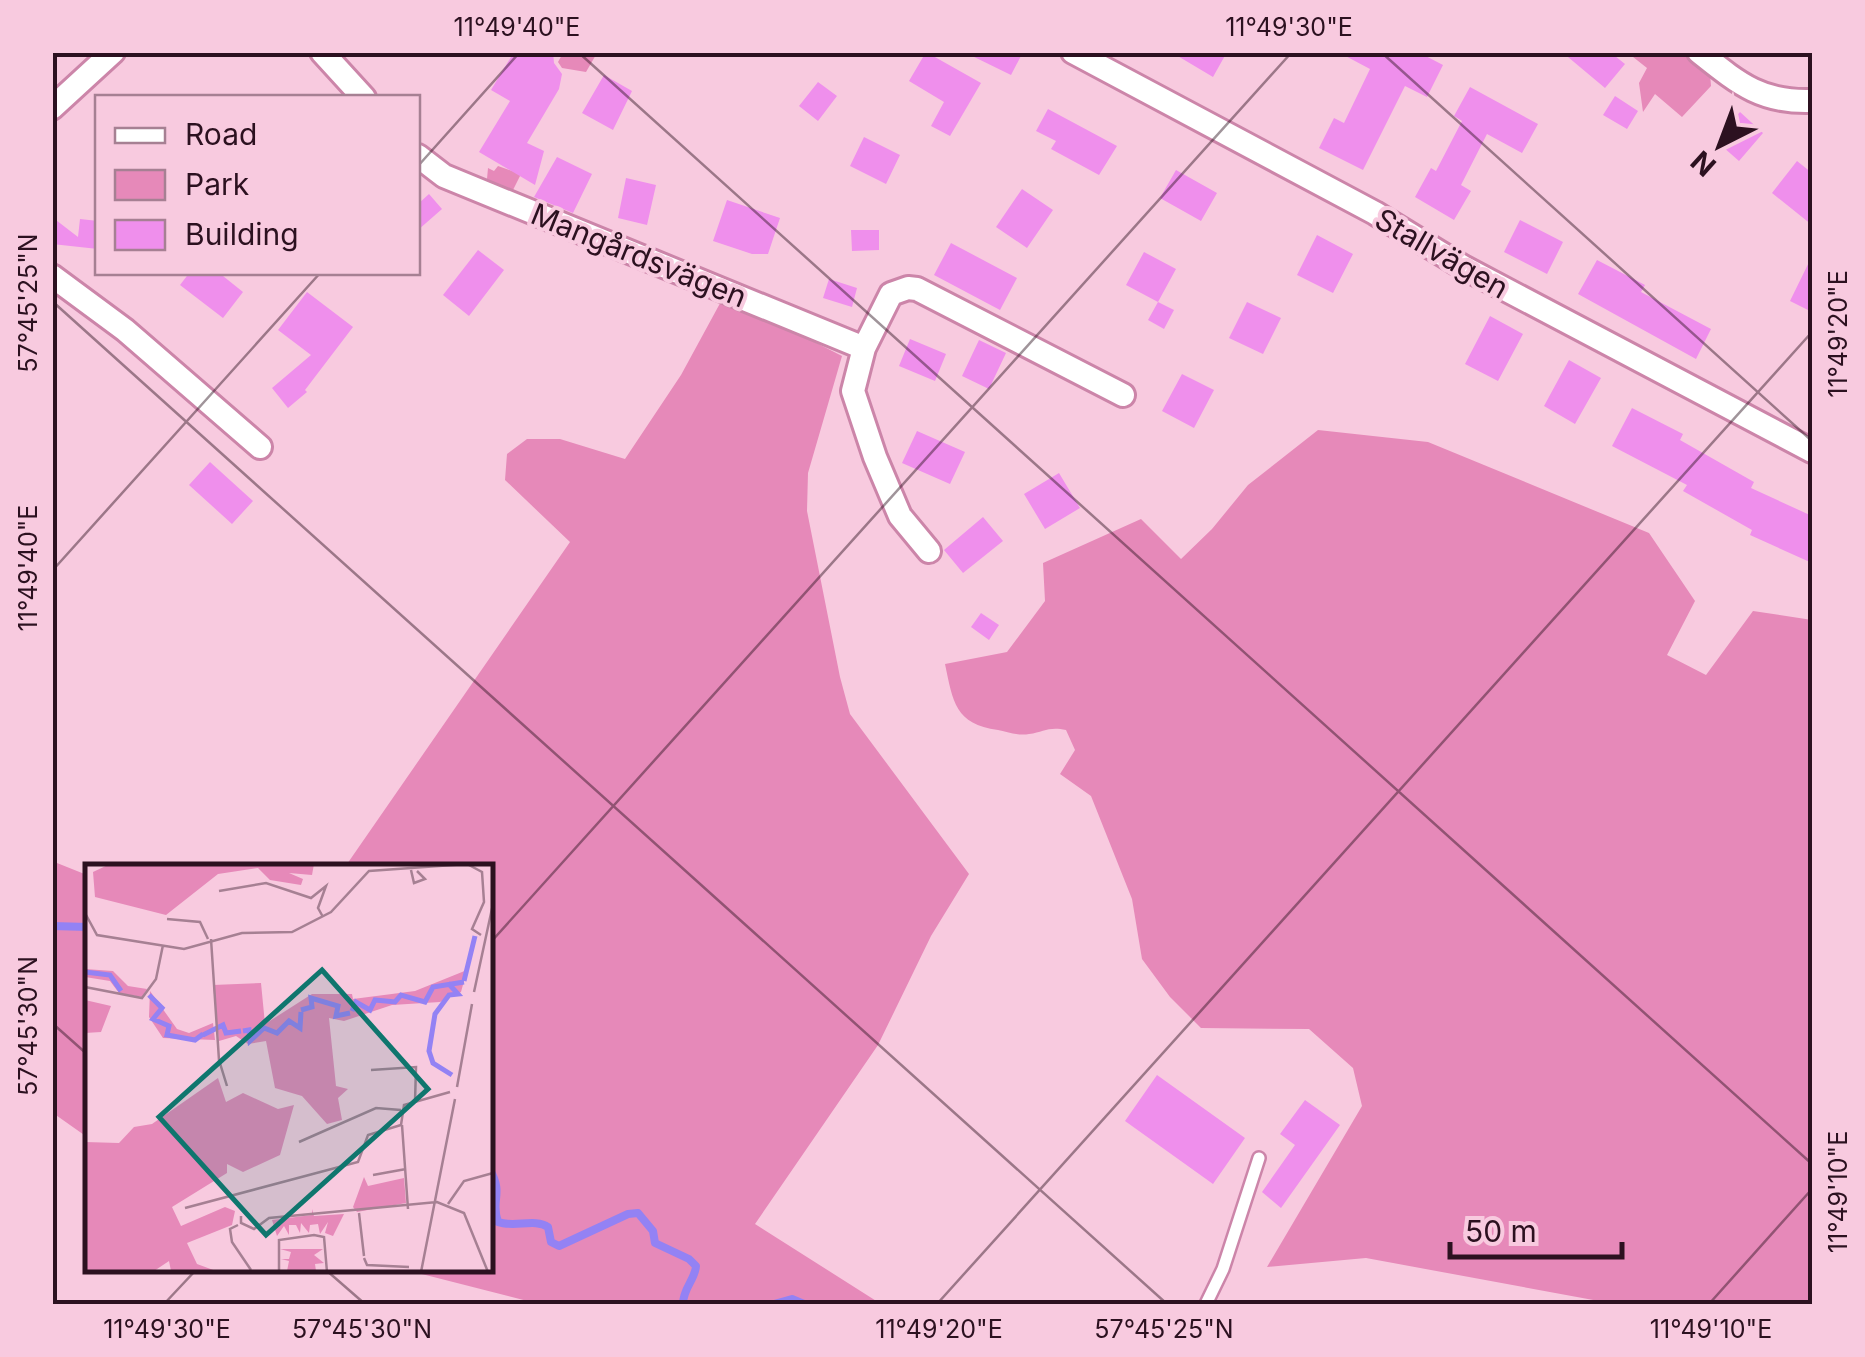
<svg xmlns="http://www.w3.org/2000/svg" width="1865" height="1357" font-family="Inter,sans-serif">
<rect width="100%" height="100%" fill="#f8cadf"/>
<path fill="#e689b9" d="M563,53H597L586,72L562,68L558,62Z
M1628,53H1684L1710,73L1711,86L1682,117L1655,94L1643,112L1639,83L1647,68Z
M498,166L521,174L512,192L487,179L488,168L494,171Z
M724,296L842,356L808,473L807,511L840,677L850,714L969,874L931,936L878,1045L755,1224L881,1304H539L406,1270H490V867H345L570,542L505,480L507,454L527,439H560L625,459L681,375Z
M1318,430L1428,442L1649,533L1695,601L1667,655L1706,675L1753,611L1812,620V1304H1615L1366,1258L1267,1267L1362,1106L1353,1068L1309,1029L1201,1028L1170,997L1142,959L1132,899L1091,796L1060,774L1075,750L1066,730C1049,726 1044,732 1029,734C1019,736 1007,732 998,730C955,724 953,702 945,664L1007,652L1045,601L1043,563L1141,519L1181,559L1212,529L1248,485Z
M52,861L87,875V1137L53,1113Z"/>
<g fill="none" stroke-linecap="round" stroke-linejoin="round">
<path stroke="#9382f4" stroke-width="8" d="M52,926L88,927
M490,1170C504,1194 490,1201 498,1222C514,1228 535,1218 548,1227L551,1242L559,1246L628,1214L638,1213L653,1231L655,1243L689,1259L696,1266C695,1280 683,1288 683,1304
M774,1304L792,1299L804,1304"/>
</g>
<path fill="#ef8fec" d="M514,52H553L554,63L562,74L559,89L527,143L544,151L535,185L479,152L510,101L491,90Z
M926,52L981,83L950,136L931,126L944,102L909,81Z
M964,52H1023L1011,75Z
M1171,52H1227L1213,77Z
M1338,52H1418L1443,65L1427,97L1405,86L1363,170L1319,148L1334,118L1344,123L1370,69Z
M1562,52H1610L1625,64L1605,88Z
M604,75L632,91L613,130L582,113Z
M818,82L837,96L818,121L799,106Z
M1470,87L1538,124L1522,153L1487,134L1461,185L1471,191L1454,220L1415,197L1431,168L1436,171L1462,121L1454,116Z
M1615,96L1638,111L1627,129L1603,115Z
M1048,109L1117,146L1099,175L1051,149L1056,141L1036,131Z
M1740,112L1763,133L1739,161L1715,140Z
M864,137L900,155L886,184L850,166Z
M557,157L592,174L573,213L534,197Z
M1797,161L1812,173V225L1772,193Z
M1176,170L1217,193L1201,221L1160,198Z
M626,178L656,185L647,225L618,218Z
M1022,189L1053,210L1027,248L996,227Z
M429,194L442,209L418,230V204Z
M727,200L780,218L768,254H752L713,241Z
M52,217L78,237L80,219L98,221V249L52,244Z
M1520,220L1563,242L1547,274L1504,252Z
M851,230H879V250L852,251Z
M1317,235L1353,254L1333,293L1297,275Z
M951,243L1017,278L1000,310L934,275Z
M478,250L504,270L469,316L443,295Z
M1144,252L1176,269L1158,302L1126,285Z
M1812,256V312L1790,301Z
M1597,260L1645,285L1641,292L1711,329L1696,359L1578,294Z
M190,272H218L243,292L223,318L180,285Z
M829,279L857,288L852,307L823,298Z
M307,292L353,327L305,390L307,392L288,408L272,388L311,355L278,330Z
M1158,302L1174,310L1164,329L1148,320Z
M1247,302L1281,318L1263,354L1229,338Z
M1490,316L1523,334L1498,381L1465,364Z
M910,339L946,354L935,381L899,366Z
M979,340L1006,353L989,389L962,376Z
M1569,360L1601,378L1575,424L1544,406Z
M1182,374L1214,390L1194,428L1162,411Z
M1632,408L1683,434L1680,440L1754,482L1751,488L1812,516V563L1750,535L1752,530L1683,491L1687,485L1612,446Z
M917,431L965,452L950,484L902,463Z
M210,462L253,501L232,524L189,485Z
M1059,473L1080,508L1045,529L1024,494Z
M983,517L1003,541L963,573L944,550Z
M981,613L999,625L989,640L971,627Z
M1157,1075L1245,1138L1213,1184L1125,1121Z
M1305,1100L1340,1125L1281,1208L1262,1192L1295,1145L1280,1134Z"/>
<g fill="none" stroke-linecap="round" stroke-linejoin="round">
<g stroke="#cc85a9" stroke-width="16">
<path id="service" d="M1206,1304L1223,1269L1259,1158"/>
</g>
<g stroke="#cc85a9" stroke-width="28">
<path id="minor" d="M322,52L364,98
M1073,52L1375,213L1463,267L1812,451
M1699,52C1738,83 1761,103 1812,101
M52,108L113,52
M418,156L444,176L864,348L891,294L908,288L917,289L1123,395
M52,276L125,330L260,447
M864,348L853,391L875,457L900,516L929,551"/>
</g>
<use href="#service" stroke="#fff" stroke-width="11"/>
<use href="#minor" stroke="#fff" stroke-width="22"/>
</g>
<path fill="none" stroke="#2c1120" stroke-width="2.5" stroke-opacity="0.45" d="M578,52L1812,1164M1381,52L1812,441M418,166L520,52M52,301L1167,1304M52,571L321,272M490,943L1292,52M52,1023L88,1055M326,1270L365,1304M164,1304L196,1270M937,1304L1812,332M1709,1304L1812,1189"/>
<g text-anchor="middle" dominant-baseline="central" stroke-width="8" stroke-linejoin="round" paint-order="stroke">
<g font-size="30" fill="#2c1120" stroke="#f8cadf">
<text transform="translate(1442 253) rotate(30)">Stallvägen</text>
<text transform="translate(639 255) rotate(22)">Mangårdsvägen</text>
</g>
</g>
<g transform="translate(85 864)">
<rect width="408" height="408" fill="#f8cadf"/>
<path d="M25,0H229L227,11L204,9L218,15L216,21L185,16L173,4L133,10L81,51L10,33L8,8ZM0,105L28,107L43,122L62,125L57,133L34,129L25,117L0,113ZM382,106L376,128L355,138L307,141L259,157L244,154L251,222L263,225L253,234L257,256L242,260L217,232L190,224L181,177L163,180L151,172L134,177L128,121L176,119L180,160L227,130H267L268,135L330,127ZM65,127L92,165L104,169L128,159L130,176L78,174L64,153ZM0,136L26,142L16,168L0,169ZM133,214L141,238L158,229L193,245L209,241L195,291L158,308L142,300V309L87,343L96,362L140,343L150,347L147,361L102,379L112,400L131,407H86L84,397L69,407H0V278L34,279L49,263L67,260ZM279,313L283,322L319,314L321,339L272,348L268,343ZM227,345L229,352L259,350L248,372L240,369L243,358L235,370L233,360L225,361L224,369L216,359L215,369L211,361H204V371L199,362L192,372L187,356L227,351ZM195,385H238L229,391L239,399L230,400L231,407H202L204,397L196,395H204L206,388Z" fill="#e689b9"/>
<path fill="none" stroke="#9382f4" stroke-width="5" d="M0,108L25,111L36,127M379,117L390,72M363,119L373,130L364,131L350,150L344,187L348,199L367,211M64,131L77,144L68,155L84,162L82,171L110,176L118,170M216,146L227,143L226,134L253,142L251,152L265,149M267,147L271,138L285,146L290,136L310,138L316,131L340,138L348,123L379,118M158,167L164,166L165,177L179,164L192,169L204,157L215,164L216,148M118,171L138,161L141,169L156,167"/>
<path fill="none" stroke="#a68093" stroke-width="2.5" d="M326,6L329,19L340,15L332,7M134,27L181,19L226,34L241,22L233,44L238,53M0,49L12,71L99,85L157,69L207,68L246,48L284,7L382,0L397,8L399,38L387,65L396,71M82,55L115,58L123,75M126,75L134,196L142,222M0,123L57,134L71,115L78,81M389,128L408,40M286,206L331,203L330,238M372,223L387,140M317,261L323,345M214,278L291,244L316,246M288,311L321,305M363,340L379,317L408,309M100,344L273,298L283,271L316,261L319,241L365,228M274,349L279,392M156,352V359L169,365L184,354L352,338L379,349L403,408M153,361L145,365L147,378L166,406M279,394L282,401L324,403M194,407V376L229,371L239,373L242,408M336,408L370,235"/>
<path fill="#0f766e" fill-opacity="0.15" stroke="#0f766e" stroke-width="5" d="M237,106L343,225L181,371L74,253Z"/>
<rect width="408" height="408" fill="none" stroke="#2c1120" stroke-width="5"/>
</g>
<rect width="1865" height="1357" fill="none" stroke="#f8cadf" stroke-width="110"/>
<rect x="95" y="95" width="325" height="180" fill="#f8cadf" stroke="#a68093" stroke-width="2.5"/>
<rect x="115" y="128" width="50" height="15" fill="#ffffff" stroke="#a68093" stroke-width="2.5"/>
<text x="185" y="145" font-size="30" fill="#2c1120">Road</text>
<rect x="115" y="170" width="50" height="30" fill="#e689b9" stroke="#a68093" stroke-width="2.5"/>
<text x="185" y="195" font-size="30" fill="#2c1120">Park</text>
<rect x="115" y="220" width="50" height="30" fill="#ef8fec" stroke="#a68093" stroke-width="2.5"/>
<text x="185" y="245" font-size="30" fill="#2c1120">Building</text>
<g transform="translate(1720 145) rotate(222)" stroke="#f8cadf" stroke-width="8" paint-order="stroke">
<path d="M0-8L18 38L0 25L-18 38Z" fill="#2c1120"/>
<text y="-15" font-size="28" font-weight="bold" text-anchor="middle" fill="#2c1120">N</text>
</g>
<path d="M1450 1242v15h172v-15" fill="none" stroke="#2c1120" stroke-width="5"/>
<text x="1465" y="1242" font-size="30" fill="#2c1120" stroke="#f8cadf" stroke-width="8" paint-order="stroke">50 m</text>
<rect x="55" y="55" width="1755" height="1247" fill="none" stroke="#2c1120" stroke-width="4"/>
<g font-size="25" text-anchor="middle" fill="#2c1120">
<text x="517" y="36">11°49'40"E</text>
<text x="1289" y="36">11°49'30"E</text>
<text transform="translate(28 303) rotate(-90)" y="9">57°45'25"N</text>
<text transform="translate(1838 334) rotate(-90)" y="9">11°49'20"E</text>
<text transform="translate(28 568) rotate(-90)" y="9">11°49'40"E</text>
<text transform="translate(28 1026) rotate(-90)" y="9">57°45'30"N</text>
<text transform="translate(1838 1192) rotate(-90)" y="9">11°49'10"E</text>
<text x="167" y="1338">11°49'30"E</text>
<text x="362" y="1338">57°45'30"N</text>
<text x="939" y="1338">11°49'20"E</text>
<text x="1164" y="1338">57°45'25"N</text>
<text x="1711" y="1338">11°49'10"E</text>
</g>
</svg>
